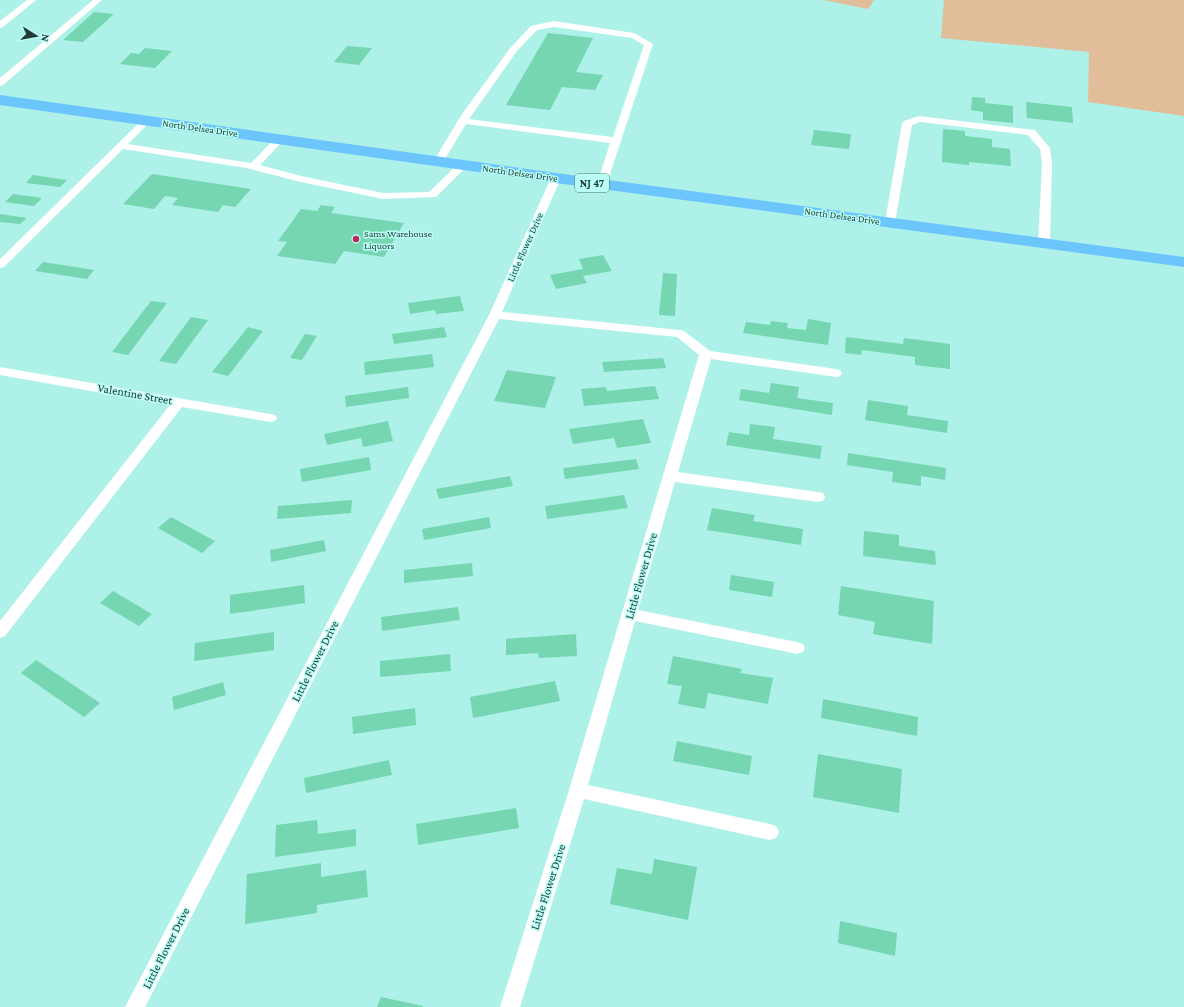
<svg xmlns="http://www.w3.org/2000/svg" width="1184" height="1007" font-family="'Crimson Pro',serif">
<rect width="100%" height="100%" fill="#adf1e9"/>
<path fill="#e2bd99" d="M824,0H874L868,9Z
M944,0H1184V116L1088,102L1089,52L941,38Z"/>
<path fill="#75d6b1" d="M94,12L114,14L83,42L63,40Z
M548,33L593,38L576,72L603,75L595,90L562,87L550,110L506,105Z
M347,46L372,48L359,65L334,62Z
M145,48L172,51L155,68L120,64L131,53L139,54Z
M972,97L985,98V103L1013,106V123L983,120V112L971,110Z
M1026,102L1072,107L1073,123L1027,118Z
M943,129L965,131V136L992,139V147L1010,149L1011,166L969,162V165L942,162Z
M814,130L851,134L849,149L811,145Z
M152,174L251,189L235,207L223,205L218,212L172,205L178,198L165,196L154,209L123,204Z
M33,175L67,180L60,187L26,183Z
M13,194L42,198L34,206L5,202Z
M321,205L335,207L331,213L404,223L384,257L344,251L335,264L277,256L287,242L278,241L301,209L317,211Z
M0,214L27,218L20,224L0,222Z
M603,255L612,271L583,276L587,283L556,289L550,275L583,269L579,259Z
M43,262L94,270L87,279L35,271Z
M663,273L677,274L675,316L659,315Z
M460,296L464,311L436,314L435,310L410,314L408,303Z
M151,301L167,303L128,355L112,352Z
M191,317L208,320L176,364L159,361Z
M808,319L831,323L828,345L743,333L746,322L770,325L771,321L788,323L787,328L806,330Z
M248,327L263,331L228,376L212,372Z
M444,327L447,337L394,344L392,334Z
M305,334L317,336L302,360L290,358Z
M846,337L903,344L904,338L950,344V369L915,365V357L862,350L861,355L845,353Z
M432,354L434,367L365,375L364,362Z
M663,358L666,368L604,372L602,362Z
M507,370L556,377L545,408L494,401Z
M771,383L799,387L797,398L833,403L832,415L739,400L741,389L769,393Z
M655,386L659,399L584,406L581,389L606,387L607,391Z
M408,387L409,398L346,407L345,396Z
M868,400L908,406L907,415L948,421L947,433L865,420Z
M643,419L651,443L617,448L614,438L573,444L569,429Z
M388,421L393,441L363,447L361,438L327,445L324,434Z
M750,424L775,427L773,439L822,446L820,459L726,445L729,432L749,435Z
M848,453L946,468L945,480L921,476V486L892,482L893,472L847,465Z
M369,457L371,470L302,482L300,469Z
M636,459L639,469L565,479L563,468Z
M510,476L513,486L439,499L436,489Z
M624,495L628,508L547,519L545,506Z
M352,500L351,513L277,519L278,506Z
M712,508L755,515L753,521L803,529L801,545L707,530Z
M171,517L215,541L202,553L158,528Z
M489,517L491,528L424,540L422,529Z
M864,531L899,535V546L935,551L936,565L863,556Z
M324,540L326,551L271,562L270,550Z
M472,563L473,576L404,583V570Z
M731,575L774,582L772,597L729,590Z
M304,585L305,603L230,614V595Z
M841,586L934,601L932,644L873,634L875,622L838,615Z
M113,591L152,614L139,626L100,603Z
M458,607L460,620L382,631L381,617Z
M274,632V650L194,661L195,643Z
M576,634L577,656L539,658L538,653L506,655V639Z
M450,654L451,671L380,677V661Z
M673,656L742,669L740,673L773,678L768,704L708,693L705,709L678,704L682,686L667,684Z
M36,660L100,703L84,717L21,673Z
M555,681L560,701L473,718L470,697Z
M223,682L226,695L174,710L172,697Z
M823,699L918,717L917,736L821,718Z
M415,708L416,725L353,734L352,717Z
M677,741L752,756L749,775L673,761Z
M818,754L902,769L899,813L813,797Z
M389,760L392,775L306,793L304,778Z
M516,808L519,828L418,845L416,824Z
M317,820L318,834L356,829V846L275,857L276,825Z
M654,859L697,867L688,920L610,904L617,868L652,874Z
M321,863V877L366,870L368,897L317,905V913L245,924L247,874Z
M840,921L897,933L895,956L838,943Z
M381,997L423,1006V1007H377Z"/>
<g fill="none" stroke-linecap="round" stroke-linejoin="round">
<path fill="#fff" fill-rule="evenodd" d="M27,0H36L3,27L0,28V21Z
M93,0H102L3,85L0,86V78Z
M554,21L634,33L653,44L606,186L602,187L597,184L610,143L466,124L442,164H434L433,162L462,114L511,47L531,26ZM554,27L632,38L644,45L613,137L469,119L517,51L537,30Z
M919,116L1035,130L1050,148L1052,164L1050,243L1048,245L1044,246L1038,243L1042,164L1040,149L1028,135L920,122L912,125L895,222L894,224H886L885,222L902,123L904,121Z
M147,117L152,120L128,144L251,163L276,137L280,136L285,139L260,165L301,176L383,193L429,192L459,163H467L468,165L436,197L383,199L301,182L246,168L123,149L4,267L0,268V259L144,118Z
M556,175L561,178L502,312L680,330L684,331L710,351L836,369L840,370L842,373L840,376L836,377L711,359L678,472L818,492L823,493L825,497L823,501L818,502L675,482L638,610L797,642L803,644L805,648L803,652L797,654L635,621L588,785L770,824L776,826L779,832L776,838L770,840L584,799L520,1007H500L569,790L699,355L677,337L499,319L145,1007H125L489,315L551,178Z
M0,367L270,414L275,415L277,418L275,421L270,422L182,407L5,636L0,638V621L170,405L0,375Z"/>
<path fill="#6dc5fd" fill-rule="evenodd" d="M0,95L556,173L1184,257V267L556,183L0,105Z"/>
</g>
<circle fill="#ba2b5a" stroke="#bafff6" stroke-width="1.5" cx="356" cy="239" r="4"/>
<g text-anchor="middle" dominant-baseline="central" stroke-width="3" stroke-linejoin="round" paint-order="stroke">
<g font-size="10" fill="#203c39" stroke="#bafff6">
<text transform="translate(200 128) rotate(8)">North Delsea Drive</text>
<text transform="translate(520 173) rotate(8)">North Delsea Drive</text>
<text transform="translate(842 216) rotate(8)">North Delsea Drive</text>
<text transform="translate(525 247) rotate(-66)">Little Flower Drive</text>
</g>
<g font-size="10" fill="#203c39" stroke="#bafff6" text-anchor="start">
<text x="364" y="233">Sams Warehouse<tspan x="364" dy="12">Liquors</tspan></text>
</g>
<rect fill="#bafff6" stroke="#4e7672" stroke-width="1" x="575" y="174" width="34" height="18" rx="3"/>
<g font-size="11" font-weight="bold" fill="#203c39">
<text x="592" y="183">NJ 47</text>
</g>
<g font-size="12" fill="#203c39" stroke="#bafff6">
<text transform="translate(135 394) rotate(10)">Valentine Street</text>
<text transform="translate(641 576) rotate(-74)">Little Flower Drive</text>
<text transform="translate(315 661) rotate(-63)">Little Flower Drive</text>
<text transform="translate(548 887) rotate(-72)">Little Flower Drive</text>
<text transform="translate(166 948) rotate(-63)">Little Flower Drive</text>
</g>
</g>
<g transform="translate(36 36) rotate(101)" stroke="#bafff6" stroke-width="3" paint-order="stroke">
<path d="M0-3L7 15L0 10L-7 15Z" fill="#203c39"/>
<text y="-6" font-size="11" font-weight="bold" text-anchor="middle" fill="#203c39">N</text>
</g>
</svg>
